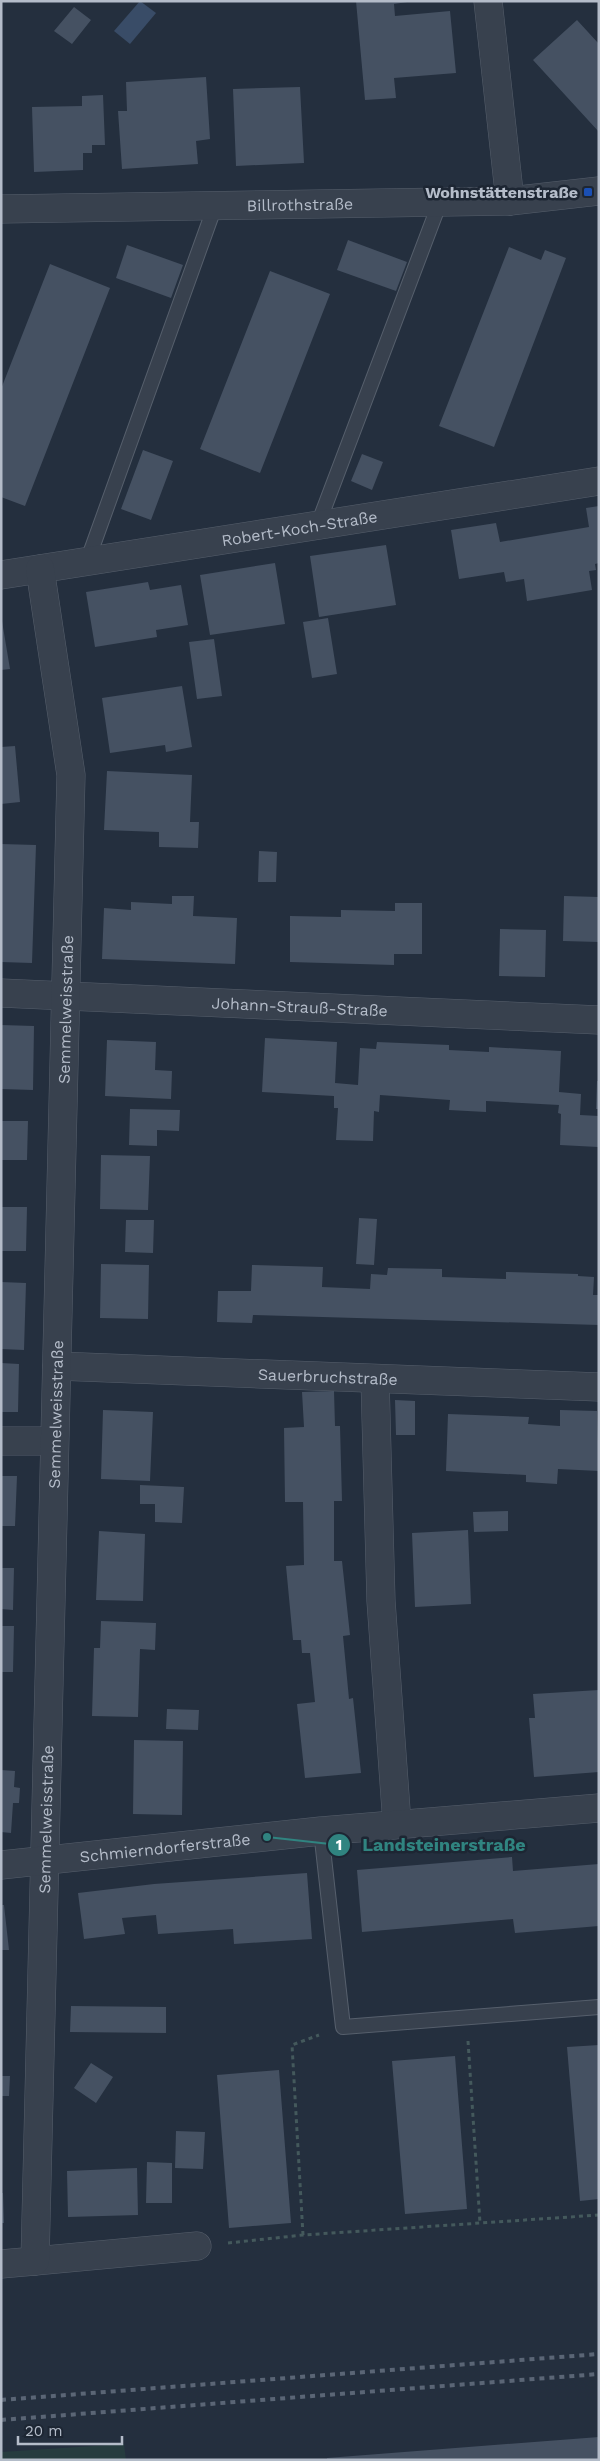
<svg xmlns="http://www.w3.org/2000/svg" width="600" height="2461" font-family="'Work Sans',sans-serif">
<rect width="100%" height="100%" fill="#242f3e"/>
<path fill="#263c3f" d="M124,2444L126,2460H1V2452Z"/>
<path fill="#394c67" d="M140,1L156,13L130,44L114,31Z"/>
<path fill="#455162" d="M356,1H414L394,4L395,16L450,11L456,73L394,78L396,98L365,100Z
M74,7L91,20L72,44L54,31Z
M577,20L599,44V132L533,60Z
M206,77L210,139L196,141L198,164L122,169L118,111H127L126,82Z
M300,87L304,163L236,166L233,89Z
M103,95L105,145H92V153H83V170L34,172L32,107L82,106V96Z
M348,240L407,262L396,291L337,270Z
M127,245L183,265L171,298L116,278Z
M509,247L541,260L545,250L566,258L494,447L439,426Z
M50,264L110,288L25,506L1,497V389Z
M270,271L330,294L260,473L200,449Z
M143,450L173,461L151,520L121,509Z
M362,454L383,462L372,490L351,481Z
M599,506V563L595,564L596,570L589,571L592,590L527,601L524,579L506,582L504,572L459,579L451,530L496,523L500,542L589,527L586,508Z
M386,545L396,605L319,617L310,556Z
M275,563L285,624L210,635L200,575Z
M148,582L150,590L181,585L188,625L156,630L157,637L95,647L86,592Z
M1,615L10,669L1,670Z
M328,618L337,674L312,678L303,622Z
M214,639L222,696L197,699L189,642Z
M182,686L192,747L166,752L165,745L110,753L102,698Z
M15,746L20,802L1,804V747Z
M107,771L192,775L190,822H199L198,848L159,847V832L104,830Z
M1,844L36,845L32,963L1,962Z
M259,851L277,852L276,882H258Z
M172,896H194L193,916L237,918L235,964L102,959L104,908L131,910V902L172,904Z
M564,896L599,897V942L563,941Z
M395,903H422V954H394V965L290,962V916L341,917V910L395,911Z
M500,929L546,930L545,977L499,976Z
M1,1025L34,1026L33,1090L1,1089Z
M265,1038L337,1042L335,1083L358,1085L360,1048L376,1049L377,1042L449,1045V1050L489,1052V1047L561,1051L559,1092L581,1094L580,1115L599,1116L598,1147L560,1145L561,1114L558,1113L559,1105L486,1101V1112L449,1110L450,1100L380,1095L379,1112L374,1111L373,1141L336,1140L338,1108H334V1096L262,1092Z
M107,1040L156,1042L155,1070L172,1071L171,1099L105,1096Z
M597,1081H599V1109H596Z
M130,1109L180,1110L179,1131L157,1130V1146L129,1145Z
M1,1121H28L27,1160H1Z
M101,1155L150,1156L148,1210L100,1209Z
M1,1207H27L26,1251H1Z
M359,1218L377,1219L374,1265L356,1264Z
M126,1220H154L153,1253L125,1252Z
M101,1264L149,1265L148,1319L100,1318Z
M252,1265L323,1267L322,1287L370,1289L371,1274L387,1275L388,1268L442,1269V1277L506,1279V1272L578,1274V1276L594,1277L593,1295H599V1325L253,1315L252,1323L217,1322L218,1291H251Z
M1,1282L26,1283L24,1350L1,1349Z
M1,1363L19,1364L18,1412H1Z
M334,1391L335,1426H340L342,1501H334V1561H342L350,1635L343,1636L349,1699L353,1698L361,1773L305,1778L297,1704L315,1702L310,1653H302L301,1640H293L286,1566L304,1565L303,1502H285L284,1428L304,1427L302,1392Z
M395,1400L415,1401V1435H396Z
M103,1410L153,1412L150,1481L101,1479Z
M560,1410L597,1411L599,1471L558,1469L557,1484L526,1482V1475L446,1471L448,1414L529,1417L528,1424L560,1426Z
M1,1476H17L15,1526H1Z
M140,1485L184,1487L182,1523L155,1522V1504H140Z
M508,1511V1531L474,1532L473,1512Z
M468,1530L471,1604L415,1607L412,1533Z
M99,1531L145,1534L143,1601L96,1600Z
M1,1568H14L13,1610L1,1609Z
M101,1621L156,1623L155,1650L140,1649L138,1717L92,1716L94,1648H100Z
M1,1626H14L13,1672H1Z
M599,1690V1772L534,1777L529,1718H535L533,1694Z
M167,1709L199,1710L198,1730L166,1729Z
M134,1740L183,1741L182,1815L133,1814Z
M1,1770L15,1771L14,1787L20,1788L19,1803H13L11,1833L1,1832Z
M512,1857L513,1871L599,1864V1926L515,1933L513,1919L362,1932L357,1870Z
M307,1873L312,1939L234,1944L233,1929L158,1934L156,1915L122,1918L125,1934L84,1939L78,1893L154,1884Z
M1,1905H4L9,1950H1Z
M71,2006L166,2007V2033L70,2032Z
M599,2045V2199L580,2201L567,2047Z
M455,2056L467,2209L405,2214L392,2061Z
M91,2063L113,2077L96,2103L74,2088Z
M279,2070L291,2223L229,2228L217,2075Z
M1,2076H10L9,2096H1Z
M176,2131L205,2132L203,2169L175,2168Z
M147,2162L172,2163V2203H146Z
M137,2168L138,2215L68,2217L67,2171Z
M1,2193H3L4,2223H1Z
M599,2437V2460H327V2458Z"/>
<g fill="none" stroke-linecap="round" stroke-linejoin="round">
<g stroke="#565f6c" stroke-width="16">
<path id="service" d="M317,527L440,202
M87,562L215,206
M321,1831L343,2027L599,2007"/>
</g>
<g stroke="#565f6c" stroke-width="29">
<g id="minor">
<path d="M488,1L510,201"/>
<path id="s1" d="M1,575L599,481"/>
<path id="s2" d="M1,993L599,1020"/>
<path id="s3" d="M57,1366L599,1387"/>
<path d="M375,1379L381,1601L397,1824"/>
<path d="M1,1441H54"/>
<path d="M35,2261L197,2246"/>
<path id="s4" d="M1,2264L35,2261L71,775L40,569"/>
</g>
</g>
<g stroke="#565f6c" stroke-width="29">
<g id="tertiary">
<path id="s5" d="M1,209L510,201L599,191"/>
<path id="s6" d="M1,1865L321,1831L599,1808"/>
</g>
</g>
<path stroke="#44595c" stroke-width="3" stroke-dasharray="4 4" stroke-linecap="butt" d="M468,2041L480,2223
M303,2235L292,2045L319,2035
M228,2243L303,2235L599,2215"/>
<use href="#service" stroke="#38414e" stroke-width="14"/>
<use href="#minor" stroke="#38414e" stroke-width="28"/>
<use href="#tertiary" stroke="#38414e" stroke-width="28"/>
<path stroke="#5a6575" stroke-width="4" stroke-dasharray="5 5" stroke-linecap="butt" d="M1,2400L599,2354
M1,2420L599,2374"/>
</g>
<rect fill="#1a4fb4" stroke="#1d2633" stroke-width="2" x="583" y="187" width="10" height="10" rx="2.5"/>
<g text-anchor="middle" dominant-baseline="central" stroke-width="5" stroke-linejoin="round" paint-order="stroke">
<g font-size="16" font-weight="bold" fill="#b4bcc9" stroke="#1d2633" text-anchor="end">
<text x="578" y="192">Wohnstättenstraße</text>
</g>
<g font-size="16" fill="#b4bcc9" stroke="#1d2633">
<text stroke="none"><textPath href="#s5" startOffset="299">Billrothstraße</textPath></text>
<text stroke="none"><textPath href="#s1" startOffset="302">Robert-Koch-Straße</textPath></text>
<text stroke="none"><textPath href="#s2" startOffset="299">Johann-Strauß-Straße</textPath></text>
<text stroke="none"><textPath href="#s4" startOffset="1286">Semmelweisstraße</textPath></text>
<text stroke="none"><textPath href="#s3" startOffset="271">Sauerbruchstraße</textPath></text>
<text stroke="none"><textPath href="#s4" startOffset="881">Semmelweisstraße</textPath></text>
<text stroke="none"><textPath href="#s4" startOffset="476">Semmelweisstraße</textPath></text>
<text stroke="none"><textPath href="#s6" startOffset="165">Schmierndorferstraße</textPath></text>
</g>
</g>
<path fill="none" stroke="#308480" stroke-width="2" d="M267 1837L339 1845"/>
<g fill="#308480" stroke="#1d2633" stroke-width="2">
<circle cx="267" cy="1837" r="5"/>
<circle cx="339" cy="1845" r="12"/>
</g>
<g font-size="15" text-anchor="middle" font-weight="bold" fill="#fff">
<text x="339" y="1850">1</text>
</g>
<g font-size="18" text-anchor="middle" font-weight="bold" fill="#308480" stroke="#1d2633" stroke-width="5" stroke-linejoin="round" paint-order="stroke">
<text x="444" y="1851">Landsteinerstraße</text>
</g>
<rect width="600" height="2461" fill="none" stroke="#b4bcc9" stroke-width="5"/>
<path d="M18 2436v8h104v-8" fill="none" stroke="#b4bcc9" stroke-width="2.5"/>
<text x="25" y="2436" font-size="15" fill="#b4bcc9" stroke="#1d2633" stroke-width="4" paint-order="stroke">20 m</text>
</svg>
